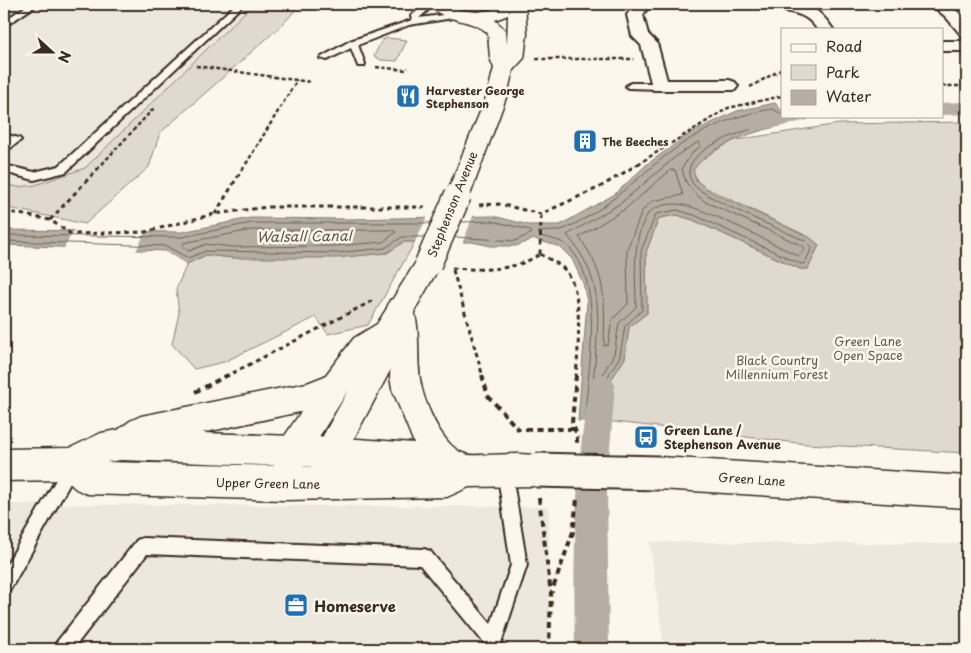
<svg xmlns="http://www.w3.org/2000/svg" width="971" height="653" font-family="'Playpen Sans',sans-serif">
<rect width="100%" height="100%" fill="#fbf7ec"/>
<filter id="ink" filterUnits="userSpaceOnUse"><feTurbulence type="fractalNoise" baseFrequency=".02" numOctaves="2"/><feDisplacementMap in="SourceGraphic" scale="10" xChannelSelector="R" yChannelSelector="G"/><feConvolveMatrix kernelMatrix="1 2 1 2 8 2 1 2 1" color-interpolation-filters="sRGB"/></filter>
<g filter="url(#ink)">
<path fill="#ede8dd" d="M4,4H253L85,168L35,185L18,187L4,184Z
M4,504L549,507V649H4Z
M650,542L967,544V649H664Z"/>
<path fill="#dfd9ce" stroke="#8d8276" d="M253,4H301L282,25L160,133L149,167L85,224L4,207V184L18,187L35,185L85,168Z
M387,38L407,40L397,61L381,60L374,56L382,40Z
M967,122V453L807,444L597,420L609,383L625,358L629,327L647,313L646,252L659,218L677,215L693,220L800,269H808L819,245L809,237L702,186L697,181L693,170L702,158L735,140L839,124Z
M403,242H415L368,325L328,334L316,317L224,362L194,369L172,344L179,313L176,289L187,264L206,255L233,258L387,253Z"/>
<path fill="#b6aea2" stroke="#85796d" d="M775,103L782,111V116H787L792,123C757,131 716,141 693,170L697,181L711,192L809,237L819,245L808,269H800L693,220L677,215L659,218L646,252L647,313L629,327L625,358L609,383L597,420L578,421L587,302L583,283L572,259L560,247L534,239L516,246H491L472,242H404L387,253L336,258H233L206,255L187,264L166,251L4,245V230L182,232L250,218L346,219L493,216L529,225H560L615,194L646,165L692,132L737,111Z"/>
<path fill="#fbf7ec" d="M474,214L462,244H414L428,215Z
M147,229L136,251L63,250L74,230Z"/>
<g fill="none" stroke-linecap="round" stroke-linejoin="round">
<path stroke="#6c5f53" stroke-width="1" d="M782,115L773,109C738,114 704,128 675,149C638,175 607,211 564,229C557,232 546,231 538,232L540,236C548,238 559,240 565,244C606,277 588,369 585,415L593,414L605,381L620,356L625,326L642,310L641,251L656,214L677,210L694,215L801,264L805,263L812,247L806,241C786,232 703,198 693,184C669,148 761,126 782,121L783,116
M699,142L701,146L693,152L682,168C684,184 693,193 706,202L803,246L805,249L799,256C774,245 699,204 676,204C667,204 654,206 648,214C631,238 636,279 636,307L619,323L614,354L597,385L593,386C597,326 609,285 567,235L621,203L679,154Z
M671,170H675L683,195L652,201L642,211L627,250L628,304L612,320L608,345L604,346C605,301 607,275 579,237L625,209Z
M252,230H393L396,232L383,242L335,246L233,247L206,244L189,251L182,246L184,243Z
M4,235L182,237L251,223H431
M455,237L515,241L532,233L530,230L492,221L462,222
M4,241L166,246L188,258L206,251L336,253L385,248L402,237H424"/>
<path fill="#b6aea2" fill-rule="evenodd" d="M967,102V114L942,115V103Z
M782,114V116H810L808,120L756,131L749,129L746,125L749,121Z
M602,374L611,377L615,386L607,485L609,649H575C573,561 575,473 589,386L593,377Z"/>
<g stroke="#3b2a1e" stroke-width="4">
<path id="service" d="M29,4H38L4,27V21Z
M236,4H244L66,172L34,180L4,172V165L34,172L59,166Z
M426,4H435L419,18L459,13L463,15L459,17L409,25L358,45L365,64L364,66H358L351,48L327,60L320,58L350,41L412,20L411,16Z
M631,83H659L664,86L659,89L628,88L626,86Z
M4,134L19,138L21,140L4,153V145L8,141L4,140Z
M73,457L78,459L80,464L78,469L10,590L4,592V569L68,459Z
M504,462L509,464L511,469L527,565L499,649H483L484,643L420,565L147,554L73,649H54L56,643L137,540L143,538L424,549L430,551L491,624L511,565L497,469L499,464Z"/>
</g>
<g stroke="#3b2a1e" stroke-width="4">
<path id="minor" d="M634,4H650L643,15L648,34L657,43L667,80H729L735,82L738,86L735,90H653L641,45L632,36L627,15Z
M774,4C804,2 816,4 833,29H817C801,6 784,17 774,4Z
M930,4C950,3 954,7 967,22V37L961,35L946,17Z
M942,41H967V51H942Z"/>
</g>
<g stroke="#3b2a1e" stroke-width="3">
<path id="tertiary" d="M429,4H449L461,10L477,12L490,10L502,4H525L527,34L524,58L513,70L507,95L470,195L466,201L458,203L450,201L446,195L487,95L494,68L490,58L488,33C470,17 442,23 429,4ZM508,15L507,45L506,31L495,20Z
M428,254L437,257L441,264L401,334L399,354L345,455L337,484L326,489L315,484L310,473L314,452L349,389L307,456L299,482L288,487L277,482L272,471L282,440L325,376L354,338L377,324L419,257Z"/>
</g>
<g stroke="#3b2a1e" stroke-width="3">
<path id="trunk" d="M400,297L410,300C422,326 416,352 420,379C423,401 442,447 465,454C470,456 477,455 483,455C504,455 528,451 547,459L552,470L547,481L536,486L469,487L447,497L285,500L87,494L76,489L66,480L4,481V449L70,448L101,433L118,430L130,421L141,416L307,383L335,372L345,376L350,385L345,394L309,410L202,433L330,437L414,443L392,389L390,377L392,340L387,308L390,300ZM121,460L323,467L106,462Z
M659,457L967,476V508L659,489L648,484L643,473L648,462Z"/>
</g>
<path stroke="#3b2a1e" stroke-width="2.5" stroke-dasharray="4 2.5" stroke-linecap="butt" d="M536,59H634
M196,66L310,82
M376,67L406,70L408,68
M942,86H967
M750,87L782,69
M102,164L155,107
M246,164L297,80
M638,164L728,108L782,96"/>
<path stroke="#3b2a1e" stroke-width="3" stroke-dasharray="4.5 4" stroke-linecap="butt" d="M479,205L499,204L541,214L600,187L640,163
M4,211L50,220L71,234L145,232L214,214L268,207H425
M215,214L246,163
M50,220L103,163
M540,254C548,259 559,263 566,271C584,293 578,349 576,377
M540,254L541,214
M452,268C483,270 513,272 540,254
M453,270L483,377
M225,377L376,299"/>
<path stroke="#3b2a1e" stroke-width="4" stroke-dasharray="6 4.5" stroke-linecap="butt" d="M482,375L488,396L518,429H575
M576,375L572,423L577,435V443
M195,392L228,375
M539,498L551,594
M549,649L551,594L573,532L577,499"/>
<use href="#service" fill="#fbf7ec" fill-rule="evenodd"/>
<use href="#minor" fill="#fbf7ec" fill-rule="evenodd"/>
<use href="#tertiary" fill="#fbf7ec" fill-rule="evenodd"/>
<use href="#trunk" fill="#fbf7ec" fill-rule="evenodd"/>
<g stroke="#3b2a1e" stroke-width="29" stroke-linecap="butt">
<path id="tertiary-bridge" d="M428,264L458,195"/>
</g>
<g stroke="#3b2a1e" stroke-width="37" stroke-linecap="butt">
<path id="trunk-bridge" d="M536,470L659,473"/>
</g>
<use href="#tertiary-bridge" stroke="#fbf7ec" stroke-width="26"/>
<use href="#trunk-bridge" stroke="#fbf7ec" stroke-width="33"/>
</g>
</g>
<defs>
<g id="restaurant-square" transform="scale(1.25)"><rect x="-9" y="-9" width="18" height="18" rx="4" fill="#1f6fb2" stroke="#fbf7ec"/><path d="M-5-6h1v4h1v-4h1v4h1v-4h1v5L-1.5 .5V6h-2V.5L-5-1ZM5-6V6H3V1.5H1.5Q1.5-4 5-6Z" fill="#fff"/></g>
<g id="building-square" transform="scale(1.25)"><rect x="-9" y="-9" width="18" height="18" rx="4" fill="#1f6fb2" stroke="#fbf7ec"/><path d="M-4-6H4V6H1V3H-1V6H-4ZM-2.5-4.3h1.7v1.8h-1.7ZM.8-4.3h1.7v1.8H.8ZM-2.5-1h1.7V.8h-1.7ZM.8-1h1.7V.8H.8Z" fill="#fff"/></g>
<g id="bus-square" transform="scale(1.25)"><rect x="-9" y="-9" width="18" height="18" rx="4" fill="#1f6fb2" stroke="#fbf7ec"/><path d="M-5-6H5V4H4V6H2V4H-2V6H-4V4H-5ZM-3.5-4V0h7V-4ZM-3.5 1.2v1.5H-2V1.2ZM2 1.2v1.5H3.5V1.2Z" fill="#fff"/></g>
<g id="office-square" transform="scale(1.25)"><rect x="-9" y="-9" width="18" height="18" rx="4" fill="#1f6fb2" stroke="#fbf7ec"/><path d="M-6-3h4V-5.5h4V-3h4V5H-6ZM-1-4.5V-3h2v-1.5ZM-6 0V1H6V0Z" fill="#fff"/></g>
</defs>
<g fill-rule="evenodd">
<use href="#restaurant-square" x="408" y="96"/>
<use href="#building-square" x="585" y="141"/>
<use href="#bus-square" x="646" y="437"/>
<use href="#office-square" x="296" y="605"/>
</g>
<g text-anchor="middle" dominant-baseline="central" stroke-width="5" stroke-linejoin="round" paint-order="stroke">
<g font-size="11" font-weight="bold" fill="#3b2a1e" stroke="#fbf7ec" text-anchor="start">
<text x="426" y="90">Harvester George<tspan x="426" dy="13">Stephenson</tspan></text>
<text x="602" y="141">The Beeches</text>
</g>
<g font-size="12" fill="#3b2a1e" stroke="#fbf7ec">
<text transform="translate(452 204) rotate(-68)">Stephenson Avenue</text>
<text transform="translate(752 479) rotate(4)">Green Lane</text>
<text transform="translate(268 483) rotate(1)">Upper Green Lane</text>
</g>
<g font-size="12" fill="#64564a" stroke="#fbf7ec">
<text x="868" y="341">Green Lane<tspan x="868" dy="14">Open Space</tspan></text>
<text x="777" y="360">Black Country<tspan x="777" dy="14">Millennium Forest</tspan></text>
</g>
<g font-size="12" font-weight="bold" fill="#3b2a1e" stroke="#fbf7ec" text-anchor="start">
<text x="664" y="430">Green Lane /<tspan x="664" dy="14">Stephenson Avenue</tspan></text>
</g>
<g font-size="14" font-style="italic" fill="#605246" stroke="#fbf7ec">
<text transform="translate(304 236) rotate(-1)">Walsall Canal</text>
</g>
<g font-size="15" font-weight="bold" fill="#3b2a1e" stroke="#fbf7ec" text-anchor="start">
<text x="314" y="605">Homeserve</text>
</g>
</g>
<rect width="971" height="653" fill="none" stroke="#fbf7ec" stroke-width="20"/>
<rect x="10" y="10" width="951" height="633" fill="none" stroke="#3b2a1e" stroke-width="2" filter="url(#ink)"/>
<rect x="781" y="28" width="162" height="90" fill="#fbf7ec" stroke="#aea59a"/>
<rect x="791" y="44" width="25" height="8" fill="#fbf7ec" stroke="#aea59a"/>
<text x="826" y="52" font-size="15" fill="#3b2a1e">Road</text>
<rect x="791" y="65" width="25" height="15" fill="#dfd9ce" stroke="#aea59a"/>
<text x="826" y="78" font-size="15" fill="#3b2a1e">Park</text>
<rect x="791" y="90" width="25" height="15" fill="#b6aea2" stroke="#aea59a"/>
<text x="826" y="102" font-size="15" fill="#3b2a1e">Water</text>
<g transform="translate(52 52) rotate(111)" stroke="#fbf7ec" stroke-width="4" paint-order="stroke">
<path d="M0-4L9 19L0 12L-9 19Z" fill="#3b2a1e"/>
<text y="-8" font-size="14" font-weight="bold" text-anchor="middle" fill="#3b2a1e">N</text>
</g>
</svg>
